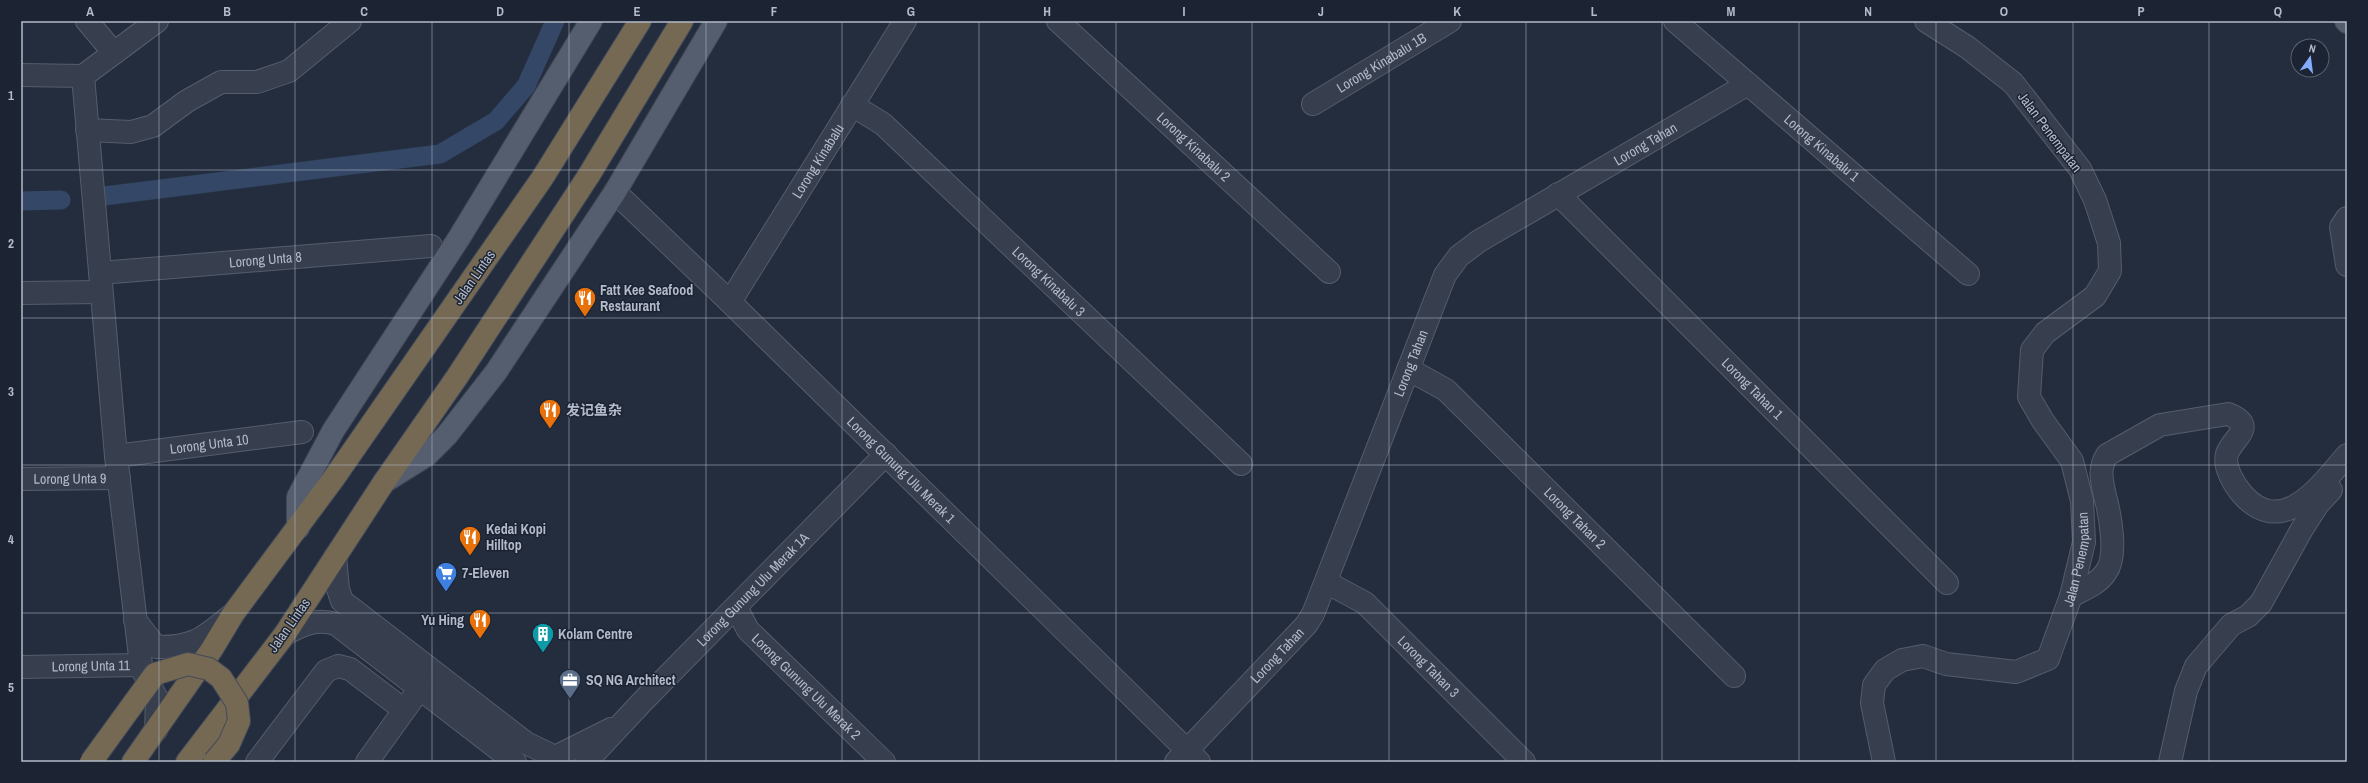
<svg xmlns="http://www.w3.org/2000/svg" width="2368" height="783" font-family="'Archivo Narrow','Noto Sans SC',sans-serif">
<rect width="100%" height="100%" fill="#232d3e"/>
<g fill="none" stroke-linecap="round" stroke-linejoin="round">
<path stroke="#354766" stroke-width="19" d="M104,196L440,154L496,121L526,86L555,21
M21,201L61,200"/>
<g stroke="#555d6c" stroke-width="24">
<g id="minor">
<path d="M87,21L114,53"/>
<path id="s1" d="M1058,21L1329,272"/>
<path id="s2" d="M1675,21L1968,274"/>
<path d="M21,75L83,76"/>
<path d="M83,76L157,21"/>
<path id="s3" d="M1313,104L1450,21"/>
<path id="s4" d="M852,105L883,124L1241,464"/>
<path d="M87,130L131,132L153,126L187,101L221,82H257L289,71L350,21"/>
<path id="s5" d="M615,192L730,302L1199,762"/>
<path id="s6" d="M1558,194L1947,583"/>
<path d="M2347,218L2341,227L2347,265"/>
<path id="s7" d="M100,273L431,246"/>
<path d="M21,293L101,292"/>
<path id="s8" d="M730,302L905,21"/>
<path id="s9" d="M1408,369L1446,390L1734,676"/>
<path id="s10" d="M116,456L302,432"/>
<path id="s11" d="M21,479L119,478"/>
<path d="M335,557L338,589L342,601L526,743L547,753"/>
<path id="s12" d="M1326,582L1365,603L1524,762"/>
<path d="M2071,596C2085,589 2098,584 2106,572C2118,556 2110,514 2105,496C2102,481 2098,469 2107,455L2160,425L2228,414C2259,426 2232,438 2227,454C2223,467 2235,486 2243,495C2283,539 2321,485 2347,455"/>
<path id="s13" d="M736,607L748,630L884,762"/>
<path d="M135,620L156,647C195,648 204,637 233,614"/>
<path d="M285,634C302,625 316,618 336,624L515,762"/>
<path id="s14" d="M21,667L141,665L116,456L83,76"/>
<path d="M141,667L157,699L156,730"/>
<path d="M561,754L611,729"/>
<path d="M257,762L326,671L338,666L350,669L404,710"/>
<path d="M367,762L413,698"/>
<path id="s15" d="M586,762L643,701L886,454"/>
<path id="s16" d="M1176,762L1306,625L1313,614L1445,275L1459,256L1479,241L1748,84"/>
<path id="s17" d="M1884,762L1872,703L1874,685L1885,670L1902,660L1923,656L1946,664L2016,672L2048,659L2071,596L2084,542L2082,501L2072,461L2043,421L2029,397L2032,350L2045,333L2095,296L2110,271L2109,243L2095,200L2080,169L2013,83L1967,47L1926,21"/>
<path d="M2170,762L2186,691L2196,666L2231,625L2248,616L2261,603L2302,529L2318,504L2331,490"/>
</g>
</g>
<g stroke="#404857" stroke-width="24">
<path id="major" d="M2346,21L2347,22
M384,482L427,455L447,435L496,372L615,192L716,21
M298,528V497L333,431L459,238L591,21"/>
</g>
<g stroke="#424a59" stroke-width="24">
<path id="highway" d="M133,762L212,649L233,614L334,478L543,177L640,21
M187,762L285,634L384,482L457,377L589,175L682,21"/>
</g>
<use href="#minor" stroke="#373f4e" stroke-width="22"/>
<use href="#major" stroke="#555e6e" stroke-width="22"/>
<use href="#highway" stroke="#756953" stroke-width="22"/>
<g stroke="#424a59" stroke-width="24" stroke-linecap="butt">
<path id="highway-bridge" d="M91,762L155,674L188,664L209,669L221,678L237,703L239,721L229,744L214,762"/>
</g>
<use href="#highway-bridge" stroke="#756953" stroke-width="22"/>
</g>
<path fill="none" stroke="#b3bac9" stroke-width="1" stroke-opacity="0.55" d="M159,21V762M295,21V762M432,21V762M569,21V762M706,21V762M842,21V762M979,21V762M1116,21V762M1252,21V762M1389,21V762M1526,21V762M1662,21V762M1799,21V762M1936,21V762M2073,21V762M2209,21V762M21,170H2347M21,318H2347M21,465H2347M21,613H2347"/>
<defs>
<g id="restaurant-pin" transform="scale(1.15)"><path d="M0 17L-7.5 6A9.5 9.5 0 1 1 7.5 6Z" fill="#e8710a" stroke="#1c2433"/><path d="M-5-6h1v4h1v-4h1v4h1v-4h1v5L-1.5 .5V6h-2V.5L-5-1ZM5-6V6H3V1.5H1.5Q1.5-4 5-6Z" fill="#fff"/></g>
<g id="supermarket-pin" transform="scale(1.15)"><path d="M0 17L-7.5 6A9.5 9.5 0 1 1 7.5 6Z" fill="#3f7fe0" stroke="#1c2433"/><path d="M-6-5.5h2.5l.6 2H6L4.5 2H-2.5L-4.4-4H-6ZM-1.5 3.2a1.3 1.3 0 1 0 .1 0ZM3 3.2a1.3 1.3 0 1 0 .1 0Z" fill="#fff"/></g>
<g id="building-pin" transform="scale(1.15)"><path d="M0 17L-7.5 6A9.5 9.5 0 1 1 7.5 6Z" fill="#0f9aa8" stroke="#1c2433"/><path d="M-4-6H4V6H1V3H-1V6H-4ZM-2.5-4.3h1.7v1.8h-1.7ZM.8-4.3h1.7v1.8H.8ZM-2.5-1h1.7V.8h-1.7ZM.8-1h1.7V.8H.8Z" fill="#fff"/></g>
<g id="office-pin" transform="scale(1.15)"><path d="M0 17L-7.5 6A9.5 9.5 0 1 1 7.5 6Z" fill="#5c6f8a" stroke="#1c2433"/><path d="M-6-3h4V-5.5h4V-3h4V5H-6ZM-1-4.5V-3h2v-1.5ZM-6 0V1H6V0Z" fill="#fff"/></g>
</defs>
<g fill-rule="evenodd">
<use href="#restaurant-pin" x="585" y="298"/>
<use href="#restaurant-pin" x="550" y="410"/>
<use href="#restaurant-pin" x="470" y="537"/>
<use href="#supermarket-pin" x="446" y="573"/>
<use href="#restaurant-pin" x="480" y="620"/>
<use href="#building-pin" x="543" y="634"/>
<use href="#office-pin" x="570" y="680"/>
</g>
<g text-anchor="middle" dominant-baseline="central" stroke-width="3" stroke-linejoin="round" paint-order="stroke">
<g font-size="14" fill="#b3bac9" stroke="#1c2433">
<text stroke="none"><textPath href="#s3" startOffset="80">Lorong Kinabalu 1B</textPath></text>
<text transform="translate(2050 132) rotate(53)">Jalan Penempatan</text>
<text stroke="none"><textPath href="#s16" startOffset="807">Lorong Tahan</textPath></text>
<text stroke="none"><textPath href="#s1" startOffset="185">Lorong Kinabalu 2</textPath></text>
<text stroke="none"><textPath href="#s2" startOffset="194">Lorong Kinabalu 1</textPath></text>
<text stroke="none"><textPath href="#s8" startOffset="166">Lorong Kinabalu</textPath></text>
<text stroke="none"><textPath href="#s7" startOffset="166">Lorong Unta 8</textPath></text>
<text transform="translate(474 277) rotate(-55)">Jalan Lintas</text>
<text stroke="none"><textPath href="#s4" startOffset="265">Lorong Kinabalu 3</textPath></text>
<text stroke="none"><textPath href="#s16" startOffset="471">Lorong Tahan</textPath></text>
<text stroke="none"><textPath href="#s6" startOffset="275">Lorong Tahan 1</textPath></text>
<text stroke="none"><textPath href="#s10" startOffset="94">Lorong Unta 10</textPath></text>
<text stroke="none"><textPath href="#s5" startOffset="399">Lorong Gunung Ulu Merak 1</textPath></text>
<text stroke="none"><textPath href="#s11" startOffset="49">Lorong Unta 9</textPath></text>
<text stroke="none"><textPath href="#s9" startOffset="225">Lorong Tahan 2</textPath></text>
<text stroke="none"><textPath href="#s17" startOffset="372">Jalan Penempatan</textPath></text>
<text stroke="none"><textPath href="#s15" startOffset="240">Lorong Gunung Ulu Merak 1A</textPath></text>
<text transform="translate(289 625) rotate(-55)">Jalan Lintas</text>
<text stroke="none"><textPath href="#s16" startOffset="147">Lorong Tahan</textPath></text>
<text stroke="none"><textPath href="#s14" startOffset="70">Lorong Unta 11</textPath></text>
<text stroke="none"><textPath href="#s12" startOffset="134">Lorong Tahan 3</textPath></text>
<text stroke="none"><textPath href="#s13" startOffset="107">Lorong Gunung Ulu Merak 2</textPath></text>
</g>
<g font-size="14" font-weight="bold" fill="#b3bac9" stroke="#1c2433" text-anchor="start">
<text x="600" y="290">Fatt Kee Seafood<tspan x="600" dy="16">Restaurant</tspan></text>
<text x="566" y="410">发记鱼杂</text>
<text x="486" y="529">Kedai Kopi<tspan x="486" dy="16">Hilltop</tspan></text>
<text x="462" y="573">7-Eleven</text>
<text x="464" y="620" text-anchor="end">Yu Hing</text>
<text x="558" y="634">Kolam Centre</text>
<text x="586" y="680">SQ NG Architect</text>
</g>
</g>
<rect width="2368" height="783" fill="none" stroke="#1c2433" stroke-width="44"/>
<g transform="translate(2310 58) rotate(14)"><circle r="19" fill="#1c2433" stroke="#58606f"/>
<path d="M0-3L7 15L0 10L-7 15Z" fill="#85acfc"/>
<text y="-6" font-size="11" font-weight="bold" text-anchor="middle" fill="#b3bac9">N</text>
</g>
<rect x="22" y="22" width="2324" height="739" fill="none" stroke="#b3bac9" stroke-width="1.5"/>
<g font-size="13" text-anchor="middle" font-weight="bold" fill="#b3bac9">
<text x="90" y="16">A</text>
<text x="227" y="16">B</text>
<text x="364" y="16">C</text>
<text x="500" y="16">D</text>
<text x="637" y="16">E</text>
<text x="774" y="16">F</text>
<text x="911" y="16">G</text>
<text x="1047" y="16">H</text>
<text x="1184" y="16">I</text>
<text x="1321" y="16">J</text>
<text x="1457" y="16">K</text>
<text x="1594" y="16">L</text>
<text x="1731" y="16">M</text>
<text x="1868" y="16">N</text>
<text x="2004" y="16">O</text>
<text x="2141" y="16">P</text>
<text x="2278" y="16">Q</text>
<text x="11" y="100">1</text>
<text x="11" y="248">2</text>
<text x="11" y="396">3</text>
<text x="11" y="544">4</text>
<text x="11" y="692">5</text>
</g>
</svg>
